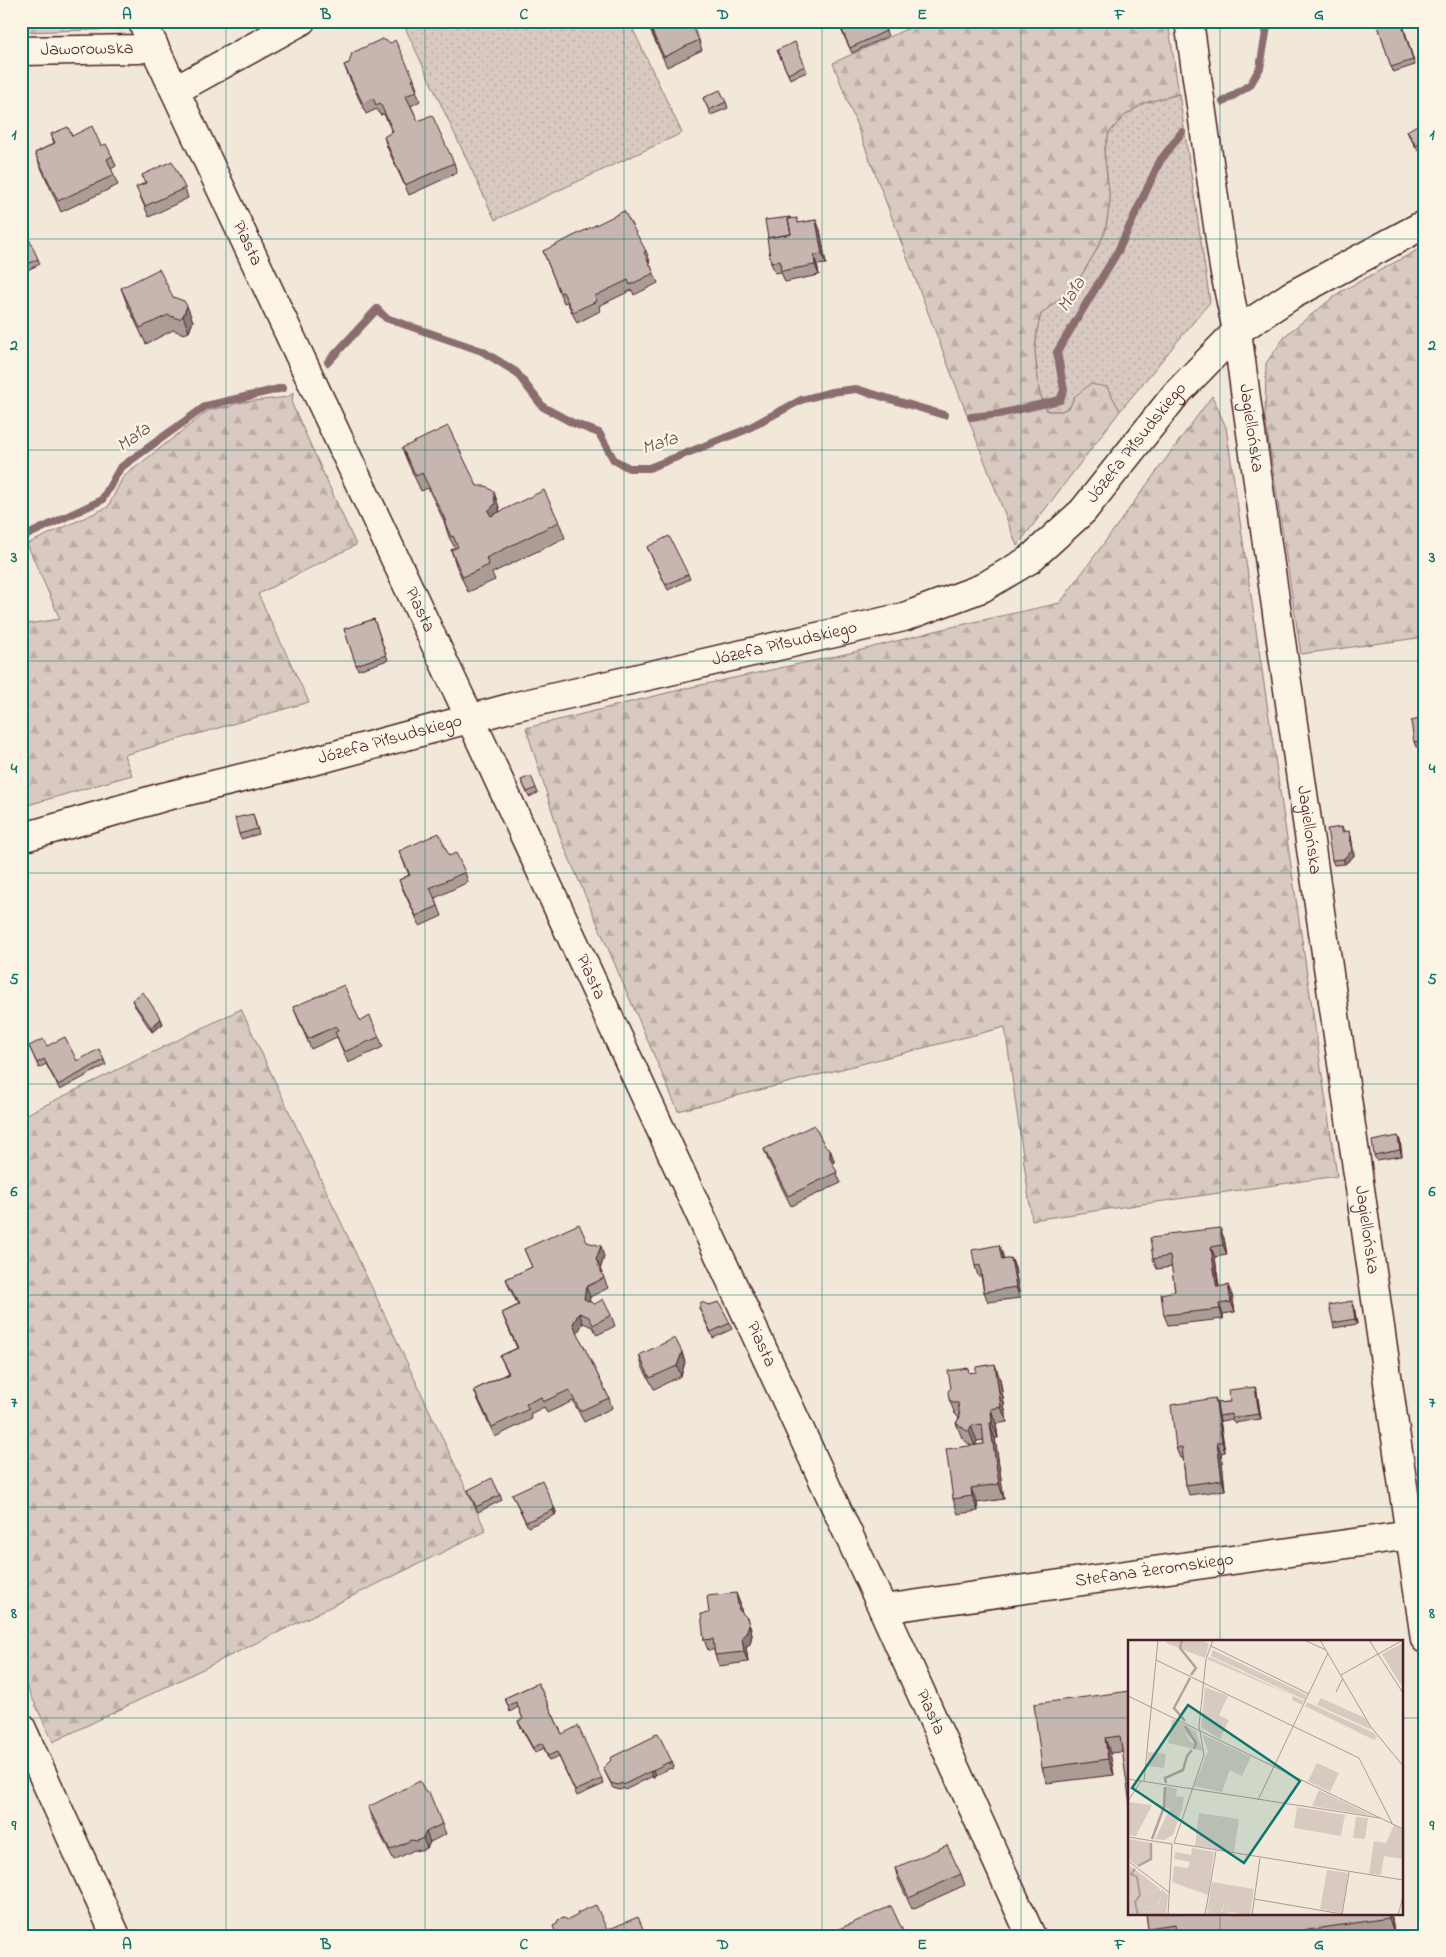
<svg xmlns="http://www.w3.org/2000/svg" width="1446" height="1957" font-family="'Indie Flower',sans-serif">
<defs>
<pattern id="grass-dots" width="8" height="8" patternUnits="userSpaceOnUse" patternTransform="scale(1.25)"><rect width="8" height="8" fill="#d8cac0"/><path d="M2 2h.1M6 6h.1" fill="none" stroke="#bbada5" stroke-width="1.8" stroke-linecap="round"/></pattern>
<pattern id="forest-firs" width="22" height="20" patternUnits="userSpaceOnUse" patternTransform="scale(1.25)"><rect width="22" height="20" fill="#d8cac0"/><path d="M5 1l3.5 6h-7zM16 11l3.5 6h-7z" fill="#bbada5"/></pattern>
</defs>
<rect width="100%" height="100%" fill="#f1e8da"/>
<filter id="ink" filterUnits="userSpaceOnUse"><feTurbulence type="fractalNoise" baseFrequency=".02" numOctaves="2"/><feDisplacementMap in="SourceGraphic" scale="10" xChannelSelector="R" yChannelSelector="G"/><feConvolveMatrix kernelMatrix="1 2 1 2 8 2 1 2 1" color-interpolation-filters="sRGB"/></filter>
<g filter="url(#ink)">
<path fill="url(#grass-dots)" stroke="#917476" d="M402,21H629L682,133L495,220Z
M1179,94L1210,302L1120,411L1107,387L1074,397L1070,407L1062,411H1047L1039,391L1035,352L1037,330L1041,314L1075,286L1093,256L1105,232L1110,201L1104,151L1109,133L1124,116L1144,103Z"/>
<path fill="url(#forest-firs)" stroke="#917476" d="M21,21H121L124,29L21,32Z
M924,21H1168L1179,94L1144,103L1124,116L1109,133L1104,151L1110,201L1105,232L1093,256L1075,286L1041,314L1037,330L1035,352L1039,391L1047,411H1062L1070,407L1074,397L1090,384L1107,387L1120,411L1017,546L833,63Z
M1425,246V637L1301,654L1265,418L1266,363L1287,334L1340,292Z
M293,392L292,404L356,545L258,594L309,702L124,755L132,775L21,807V625L60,619L27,544L108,507L123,477L209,410L231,406L236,403L288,397Z
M1212,396L1226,427L1337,1176L1032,1220L1005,1027L678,1111L561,839L526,728L687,688L850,653L947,628L1060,603Z
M241,1009L486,1531L53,1742L21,1674V1117Z"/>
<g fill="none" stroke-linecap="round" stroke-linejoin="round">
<path stroke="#8b6d6f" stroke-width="8" d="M1223,102L1250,85L1260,68L1268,21
M328,362L377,309L386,318L482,351L516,372L543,407L573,423L599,433L614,460L629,468H649L745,430L801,400L831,392L856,389L944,415
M971,417L999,414L1060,400L1064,390L1057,352L1118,251L1160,161L1182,132
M21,538L102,500L120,468L206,406L283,388"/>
<g stroke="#4a1f2b" stroke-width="31">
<g id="minor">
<path id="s1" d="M142,21L470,718L883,1609L1031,1936"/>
<path id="s2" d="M1189,21L1224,268L1237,331L1246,398L1425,1639"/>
<path id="s3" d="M21,51L139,49L153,44"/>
<path d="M176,90L301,21"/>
<path id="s4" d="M21,838L163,797L317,760L517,706L904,617L982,588L1029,560L1083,511L1176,394L1237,331L1292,295L1425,224"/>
<path id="s5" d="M883,1609L1425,1533"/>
<path d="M21,1727L116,1936"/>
</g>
</g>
<use href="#minor" stroke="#fcf5e5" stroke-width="28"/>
</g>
<path fill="#ab9d96" stroke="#4a1f2b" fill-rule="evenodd" d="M646,21H690L699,40L702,50L667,67Z
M837,21L886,31L888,36L852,53Z
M1402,21L1415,65L1393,72L1377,22Z
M777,50L805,66L807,72L790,79Z
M349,63L414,79L417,89L416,90L420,101L411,106L418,121L454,163L457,173L409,195L387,147L384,137L392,132L384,114L380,115L377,109L366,114L348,75L344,65Z
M703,98L726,102L728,108L711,115Z
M1407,131L1425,140V147L1418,151L1409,136Z
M51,134L72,136L101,146L112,156L116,166L111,169L118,185L61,212L39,163L35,153L54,143Z
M142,175L185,188L188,198L149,217L136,187L145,183Z
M790,217L791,219L799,223L816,220L820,230L826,264L817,265L819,275L785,282L781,272L775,273L771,263L768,238Z
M21,243L38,259L40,264L21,273Z
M543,251H646L650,261L649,262L658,283L634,295L632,290L599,306L600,311L577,323L567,302L564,303Z
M121,288L173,297L193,321L189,332L184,334L173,330L146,344L127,304Z
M402,448L477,486L499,507L500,512L559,522L565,538L492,573L495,580L468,592L456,565L451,550L455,548L449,537L444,521L428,488L421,491L408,463Z
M647,547L688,574L690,579L668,590Z
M374,619L388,660L358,670L344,629Z
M1425,718V746L1416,747L1414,742Z
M521,780L536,788L538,793L529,797Z
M253,814L259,834L241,839L239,834Z
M1342,827L1344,831L1351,836L1354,856L1345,864L1334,865L1332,860Z
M399,851L449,856L465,872L468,882L435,898L442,916L420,926L403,890L399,880L409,875Z
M132,1000L161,1019L163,1024L152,1032L134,1005Z
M293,1007L360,1021L379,1037L383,1047L348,1063L337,1037L311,1049Z
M29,1046H47L77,1061L104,1060L106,1065L60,1090L46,1064L39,1068Z
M1398,1136L1400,1141L1402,1156L1376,1160L1374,1155Z
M825,1146L834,1160L833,1165L841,1183L791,1206L768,1160L764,1149Z
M1224,1238L1227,1255L1215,1257L1219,1286L1232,1295L1235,1312L1223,1314V1319L1168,1325L1164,1315L1175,1291L1172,1267L1157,1269L1153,1259Z
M587,1242L604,1257L600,1269L608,1288L590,1297L589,1301L611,1315L615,1326L597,1335L593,1327L583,1323L577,1333L609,1398L612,1408L584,1422L573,1401L547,1413L544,1407L530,1414L532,1419L495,1437L478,1400L474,1390L508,1373L500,1356L517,1348L506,1323L502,1313L518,1305L510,1289L506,1279L532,1267L524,1249Z
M999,1245L1004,1260L1011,1258L1015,1268L1020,1298L988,1302L984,1292L981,1276H978L975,1266Z
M1352,1301L1354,1306L1357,1324L1334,1328L1333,1323Z
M699,1308L730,1323L732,1329L713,1338Z
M639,1355L685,1362L681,1376L654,1389L642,1366Z
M970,1373L1000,1379L1007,1422L996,1424L998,1438H995L1004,1499L977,1503L978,1511L958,1514L953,1499L971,1446L962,1438L956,1423L959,1418L955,1414L949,1399ZM984,1440V1444L975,1445L977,1441Z
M1255,1387L1257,1392L1261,1419L1234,1423L1232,1419L1221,1421L1220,1420L1225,1452L1221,1453L1225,1490L1189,1495L1186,1485L1183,1458H1180L1176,1448L1215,1398L1217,1403L1230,1402Z
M468,1490L500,1495L502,1500L478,1512Z
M512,1494L554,1507L556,1512L555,1515L528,1527Z
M740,1603L741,1612L751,1628L752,1635L750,1644L746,1647L748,1662L719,1666L715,1655L714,1650H708L704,1640L709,1613Z
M538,1683L562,1734L602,1779L604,1784L577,1796L559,1757L549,1761L544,1748L535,1753L520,1726L518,1721L523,1719L518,1707L510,1712L505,1698Z
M1130,1691L1122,1752L1110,1753L1114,1775L1047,1783L1042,1768Z
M672,1762L674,1767L671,1769V1768L655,1775L653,1778V1776L625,1790L624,1788L620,1790L613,1788L603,1768Z
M368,1807L442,1824L446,1834L430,1842L427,1848L421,1851L414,1850L394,1860L371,1817Z
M895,1868L961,1874L965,1885L912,1909L898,1879Z
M1146,1913H1391L1394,1933L1375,1936H1150L1148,1928Z
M903,1931L905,1936H834Z"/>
<path fill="#8b7f7a" stroke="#4a1f2b" d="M816,220L820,230L826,264L822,254Z
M814,255L817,265L819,275L815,265Z
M187,306L193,321L189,332L183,316Z
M494,492L499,507L500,519L494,526L488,511Z
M1349,831L1351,836L1354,856L1345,864L1343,859Z
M161,1019L163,1024L152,1032L151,1027Z
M1398,1136L1400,1141L1402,1156L1400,1150Z
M830,1149L834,1160L833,1168L830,1158Z
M1220,1228L1224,1238L1227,1255L1223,1245Z
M999,1245L1003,1255L1005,1270L1002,1260Z
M601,1246L604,1257L600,1270L596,1259Z
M1211,1247L1215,1257L1219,1293L1216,1283Z
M1011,1258L1015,1268L1020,1298L1016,1287Z
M1228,1285L1232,1295L1235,1312L1231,1302Z
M586,1287L590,1297L588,1309L584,1299Z
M1352,1301L1354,1306L1357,1324L1355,1319Z
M1219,1304L1223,1314V1319L1220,1309Z
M579,1313L583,1323L577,1334L573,1324Z
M682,1352L685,1362L681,1376L677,1366Z
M995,1364L1000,1379L1007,1422L1001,1407Z
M1255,1387L1257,1392L1261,1419L1259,1414Z
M1215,1398L1219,1408V1416L1220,1420L1225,1452L1222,1442Z
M991,1409L996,1424L998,1438L992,1423Z
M990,1423L995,1438L1004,1499L999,1484Z
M971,1426L977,1441L975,1446L969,1431Z
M1217,1442L1221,1453L1225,1490L1222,1480Z
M971,1488L977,1503L978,1511L972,1496Z
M554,1507L556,1512L555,1515L553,1510Z
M736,1593L740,1603L743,1620L739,1610Z
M747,1618L752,1635L750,1644L746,1647L748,1662L744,1652L742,1637Z
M1105,1738L1110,1753L1114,1775L1108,1759Z
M653,1770L655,1775L653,1778L651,1773Z
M426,1832L430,1842L427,1848L423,1838Z
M1388,1913H1391L1394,1933L1389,1918Z"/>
<path fill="#c7b6af" stroke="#4a1f2b" d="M647,21H690L699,40L664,57Z
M838,21H881L886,31L850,48Z
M1380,21H1401L1413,60L1391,67L1377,22Z
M382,39L391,43L395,40L414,79L412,80L417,91L406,96L418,121L432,115L454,163L405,185L384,137L393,131L380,103L376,105L373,98L363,104L344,65L349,63L352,53Z
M795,42L805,66L788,74L777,50Z
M720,90L726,102L709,110L703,98Z
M1417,125L1425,140L1416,146L1407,131Z
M92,126L101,146L106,144L112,156L107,159L114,175L58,201L35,153L55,143L51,134L68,127L72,136Z
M172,161L185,188L145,206L136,187L146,183L142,175Z
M624,211L646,251L644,252L654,273L630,285L628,280L595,296L597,301L573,312L563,292L560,293L543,251Z
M790,217V219H788L791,234L768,238L765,220Z
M797,218L798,223L816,220L822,254L814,255L815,265L781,271L780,261L771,263L767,238L791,234L788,219Z
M29,239L38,259L21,267V243Z
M159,269L173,297L184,301L187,306L183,316L179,319L168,315L140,328L121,288Z
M448,426L477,486H486L494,492L495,504L488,511L491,516L544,490L559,522L486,558L489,565L463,577L451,550L458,547L453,536L451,537L444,521H446L422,473L416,476L402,448Z
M669,536L688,574L666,585L647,547Z
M374,619L386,655L356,665L344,629Z
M1425,718V740L1414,742L1411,721Z
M531,776L536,788L527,792L521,780Z
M253,814L257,829L239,834L235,818Z
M1342,827V832L1349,831L1352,851L1343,859L1332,860L1327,829Z
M439,833L449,856L456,853L465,872L430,888L438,906L416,916L399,880L410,875L399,851Z
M344,985L360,1021L370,1016L379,1037L344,1052L335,1032L338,1031L336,1026L308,1039L293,1007Z
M143,992L161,1019L151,1027L132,1000Z
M65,1037L77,1061L99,1049L104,1060L58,1085L44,1059L37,1063L29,1046L43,1039L47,1046Z
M814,1125L825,1146L830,1149V1158L837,1172L788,1196L764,1149Z
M1398,1136L1400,1150L1374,1155L1372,1141Z
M579,1224L587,1242L601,1246L596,1259L604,1278L586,1287L584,1299L595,1304L603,1299L611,1315L593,1325L589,1317L579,1313L573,1324L609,1398L580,1411L569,1390L543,1402L541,1397L526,1404L529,1409L492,1427L474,1390L509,1373L500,1356L518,1348L502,1313L519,1305L506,1279L532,1267L524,1249Z
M1220,1228L1223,1245L1211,1247L1216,1283L1217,1287L1228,1285L1231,1302L1219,1304L1220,1309L1164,1315L1161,1294L1175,1291L1170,1256L1153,1259L1150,1238L1167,1236V1234Z
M999,1245L1002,1260L1011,1258L1016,1287L984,1292L980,1265L975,1266L972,1250Z
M1352,1301L1355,1319L1333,1323L1329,1305Z
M701,1302L709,1305L719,1302L730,1323L711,1332L699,1308Z
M675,1338L682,1352L677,1366L650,1378L639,1355Z
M995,1364L1001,1407L991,1409L992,1423H990L999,1484L971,1488L972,1496L953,1499L946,1449L984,1444L982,1424L971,1426L969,1431H967L956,1423L960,1417L958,1403H953L949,1399L948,1391L951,1388L948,1371L968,1368L969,1373L976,1372V1367Z
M1255,1387L1259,1414L1232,1418V1414L1219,1416L1217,1403L1230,1402L1228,1390Z
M1215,1398L1222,1442H1217L1222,1480L1186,1485L1182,1447L1176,1448L1171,1405Z
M492,1478L500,1495L476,1507L468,1490Z
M542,1480L554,1507L553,1510L526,1522L512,1494Z
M736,1593L739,1610L747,1618L749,1625L746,1633L742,1637L744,1652L715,1655L713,1639L704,1640L701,1614L709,1613L707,1596Z
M538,1683L562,1734L578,1726L602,1779L575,1791L557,1752L548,1756L542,1743L533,1748L518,1721L523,1719L516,1702L508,1706L505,1698Z
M1130,1691V1804L1120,1736L1105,1738L1108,1759L1042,1768L1034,1704Z
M658,1733L672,1762L669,1764V1762L653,1770L651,1773V1771L623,1785L622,1783L618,1785L611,1783L603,1768L611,1760L610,1758L655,1736L654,1734Z
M420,1781L426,1793L429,1792L442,1824L426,1832L423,1838L417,1841L411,1840L390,1850L368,1807Z
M947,1845L961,1874L909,1898L895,1868Z
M596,1905L607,1930L638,1917L646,1936H557L553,1926L557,1924L558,1920L564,1918L568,1920L578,1915L577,1913Z
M891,1906L903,1931L893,1936H834L832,1932Z
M1146,1913H1388L1389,1918L1267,1936H1177L1175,1924L1148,1928Z"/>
</g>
<path fill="none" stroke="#0f766e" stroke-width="1" stroke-opacity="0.55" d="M226,21V1936M425,21V1936M624,21V1936M822,21V1936M1021,21V1936M1220,21V1641M21,239H1425M21,450H1425M21,661H1425M21,873H1425M21,1084H1425M21,1295H1425M21,1507H1425M21,1718H1130M1402,1718H1425M1220,1913V1936"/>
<g text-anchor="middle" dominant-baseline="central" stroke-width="4.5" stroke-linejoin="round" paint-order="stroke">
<g font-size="18" fill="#4a1f2b" stroke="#fcf5e5">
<text stroke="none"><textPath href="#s3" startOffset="66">Jaworowska</textPath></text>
<text stroke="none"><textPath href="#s1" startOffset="246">Piasta</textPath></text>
<text stroke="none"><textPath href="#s2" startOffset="412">Jagiellońska</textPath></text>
<text stroke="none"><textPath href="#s4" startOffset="1208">Józefa Piłsudskiego</textPath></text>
<text stroke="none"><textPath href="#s1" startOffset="651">Piasta</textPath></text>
<text stroke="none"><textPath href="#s4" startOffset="788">Józefa Piłsudskiego</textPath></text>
<text stroke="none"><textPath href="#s4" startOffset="382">Józefa Piłsudskiego</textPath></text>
<text stroke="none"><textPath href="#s2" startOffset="818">Jagiellońska</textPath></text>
<text stroke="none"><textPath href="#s1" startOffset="1056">Piasta</textPath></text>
<text stroke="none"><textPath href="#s2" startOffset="1222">Jagiellońska</textPath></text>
<text stroke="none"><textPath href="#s1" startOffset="1461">Piasta</textPath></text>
<text stroke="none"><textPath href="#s5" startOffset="274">Stefana Żeromskiego</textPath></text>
<text stroke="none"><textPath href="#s1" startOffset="1866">Piasta</textPath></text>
</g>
<g font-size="19" font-style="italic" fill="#704c53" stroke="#fcf5e5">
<text transform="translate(1072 295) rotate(-59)">Mała</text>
<text transform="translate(134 438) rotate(-36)">Mała</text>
<text transform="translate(660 444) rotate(-18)">Mała</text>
</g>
</g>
<g transform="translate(1128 1640)">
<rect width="275" height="275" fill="#f1e8da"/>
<path d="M275,3V42L272,44L254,14ZM55,84L68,91L71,100L68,104L55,90ZM20,112L38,114L36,128L19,126ZM31,248L34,255L28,267L13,266L15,249L28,251ZM96,264L103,265L98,275L79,273L84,267L94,272Z" fill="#d8cac0"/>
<path d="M82,17L176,61L174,65L164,60L165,56L79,19ZM77,47L100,56L91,75L101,80L92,99L73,87ZM193,58L237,78L244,90L189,65ZM179,62L246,93L249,97L246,100L177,66ZM44,79L55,84V90L63,102L68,104L71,100L75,111L40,103ZM74,94L123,117L114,136L102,130L94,152L66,146L80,111ZM189,123L211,133L202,152L180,141ZM38,146L49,149L48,156L56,157L54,170L45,195L36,200L27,199L42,169L37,167ZM191,150L245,176L184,166ZM1,162L24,165L8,196L0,195ZM169,167L217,175L213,196L166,188ZM71,173L111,179L106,212L67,206ZM228,177L240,178L237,199L225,198ZM266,185L275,190V219L256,216L253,235L241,234L246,201L258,203ZM0,199L24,203V220L9,226L0,219ZM64,208L86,212L80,255L44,242L46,226L60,228L62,222L46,219L47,212L63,215ZM0,224L31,248L28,251L15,249L13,266L28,267L33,259V249L40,255L38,275H0ZM199,230L220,233L214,273L192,269ZM84,242L126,249L122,275L103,272L99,275L103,265L96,264L92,274L85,267L79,271Z" fill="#d8cac0"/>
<path d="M39,0H74L81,4L77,18L38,3ZM85,10L179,55L177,60L83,16Z" fill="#d8cac0"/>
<path fill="none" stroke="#b6a19c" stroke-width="2.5" d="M54,0L52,8L68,28L63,35M57,81L46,68L62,38M57,86L68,103L66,109M38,143L37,138L55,130L59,116L64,110M24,199L36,167L37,147M10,226L23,219V203M7,229L3,234L9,237L12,255L7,262L10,275"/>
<path fill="none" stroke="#ae9894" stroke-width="1" d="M176,0L198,10M192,0L243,87L275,126M241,0L275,53M83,6L181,54M28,20L231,118L264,183M213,35L275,0M208,52L215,38M0,56L275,189M0,139L252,178M16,141L30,0M130,160L200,13M0,161L13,141M0,197L44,204M46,203L275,240M46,203L76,115L71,86L78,19L85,0M0,221L42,253M126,259L214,274M40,275L44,204M77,275L88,211M124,275L132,218M214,275L221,232M270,275L275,257"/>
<path fill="#0f766e" fill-opacity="0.15" stroke="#0f766e" stroke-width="2.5" d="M60,65L172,141L116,223L4,148Z"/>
<rect width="275" height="275" fill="none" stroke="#4a1f2b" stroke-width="2.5"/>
</g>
<rect width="1446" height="1957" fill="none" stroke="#fcf5e5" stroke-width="55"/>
<rect x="28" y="28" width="1390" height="1902" fill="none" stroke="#0f766e" stroke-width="2"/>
<g font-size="16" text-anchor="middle" font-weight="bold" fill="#0f766e">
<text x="127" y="19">A</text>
<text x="326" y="19">B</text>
<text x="524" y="19">C</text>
<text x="723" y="19">D</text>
<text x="922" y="19">E</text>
<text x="1120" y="19">F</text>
<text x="1319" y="19">G</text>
<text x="14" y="139">1</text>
<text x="1432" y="139">1</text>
<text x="14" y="350">2</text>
<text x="1432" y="350">2</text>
<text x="14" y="562">3</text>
<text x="1432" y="562">3</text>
<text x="14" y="773">4</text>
<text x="1432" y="773">4</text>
<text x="14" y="984">5</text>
<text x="1432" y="984">5</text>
<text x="14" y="1196">6</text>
<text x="1432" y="1196">6</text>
<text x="14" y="1407">7</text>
<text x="1432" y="1407">7</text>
<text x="14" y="1618">8</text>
<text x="1432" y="1618">8</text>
<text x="14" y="1830">9</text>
<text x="1432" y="1830">9</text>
<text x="127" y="1949">A</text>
<text x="326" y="1949">B</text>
<text x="524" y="1949">C</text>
<text x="723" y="1949">D</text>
<text x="922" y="1949">E</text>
<text x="1120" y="1949">F</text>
<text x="1319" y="1949">G</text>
</g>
</svg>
